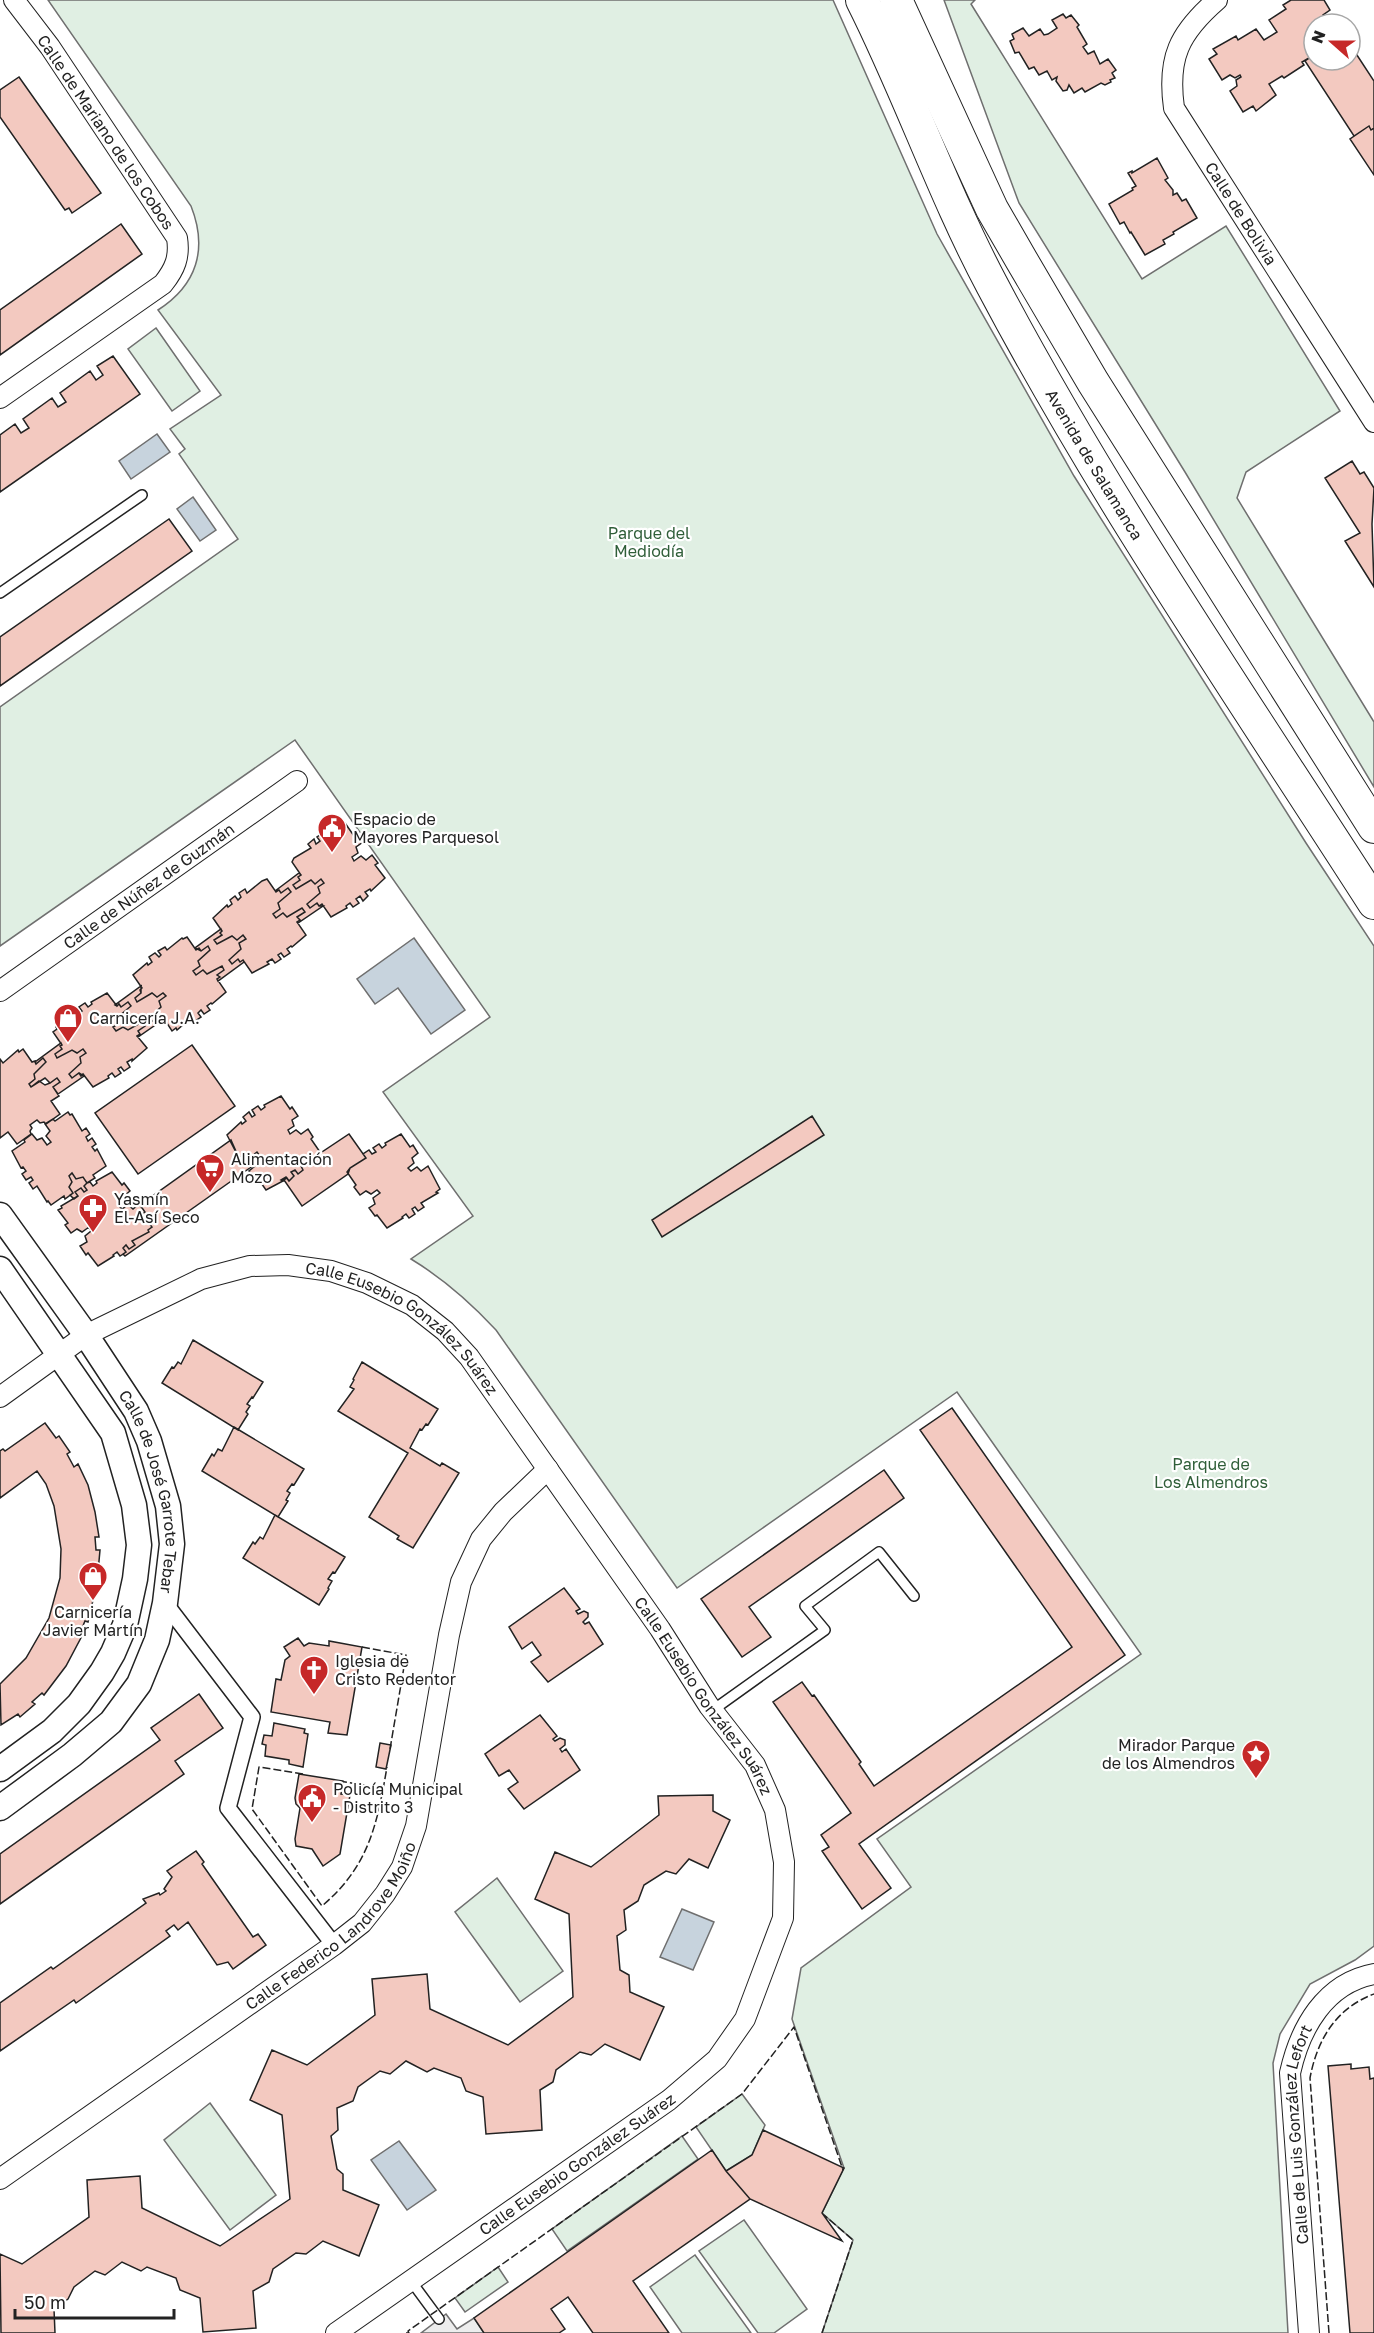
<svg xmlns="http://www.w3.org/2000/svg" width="1374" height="2333" font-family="'Golos Text',sans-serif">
<rect width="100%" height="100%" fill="#fff"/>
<path fill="#e0efe3" stroke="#6f6f6f" stroke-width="1.5" d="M48,0H833L937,234L1074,476L1306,843L1374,946V1946L1355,1960L1310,1984L1280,2034L1273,2063L1288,2333H822L853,2240L822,2213L844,2168L792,2019L801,1968L911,1887L877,1839L1141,1654L957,1392L677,1588L496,1330C470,1302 444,1279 411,1259L473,1216L383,1092L490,1017L295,740L0,946V707L238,539L179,454L185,449L170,429L221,395L158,310C197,285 208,249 191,206Z
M944,0H975L971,4L1142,279L1226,226L1340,411L1246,472L1237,498L1374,722V787L1185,472L1019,203Z
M156,328L200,391L172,411L128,349Z
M497,1878L563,1971L520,2002L455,1912Z
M742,2094L765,2125L752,2155L726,2171L696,2127Z
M210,2103L276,2195L230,2230L164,2140Z
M682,2136L698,2159L567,2251L552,2229Z
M744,2220L807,2309L774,2333H758L699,2251Z
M695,2255L751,2333H682L650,2287Z
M498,2267L508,2282L465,2312L455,2298Z"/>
<path fill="#ededed" stroke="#6f6f6f" stroke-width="1.5" d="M446,2314L457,2329L474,2318L484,2333H421Z"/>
<path fill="#c7d3dd" stroke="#6f6f6f" stroke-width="1.5" d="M157,434L170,452L131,479L119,461Z
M193,497L216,530L200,541L177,509Z
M414,938L465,1010L431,1034L398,988L375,1004L357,979Z
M682,1909L714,1922L693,1970L660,1957Z
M399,2141L436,2190L407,2210L371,2160Z"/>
<path fill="#f3c9c0" stroke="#222" stroke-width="1.5" d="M1291,0H1324L1330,10L1323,15V20L1321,21L1323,24H1329H1314V55L1302,62L1304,65L1284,78L1282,76L1269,84L1276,95L1256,111L1253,106L1243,112L1230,91L1237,86L1236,80L1241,77L1240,75L1235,78L1230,75L1222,80L1209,59L1217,54L1213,49L1236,36L1238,40L1256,29L1264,40L1277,32L1269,20L1286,9L1283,5Z
M1063,14L1066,18L1071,15L1079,25L1077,27L1087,44L1083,47L1088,54L1094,51L1100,64L1108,59L1116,70L1112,73L1115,78L1110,80L1111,82L1105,85L1101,83L1085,92L1082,88L1074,93L1069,85L1067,90L1063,91L1056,81L1057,77L1052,80L1047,71L1039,75L1034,67L1029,69L1019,52L1015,53L1010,41L1014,39L1012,34L1023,28L1029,36L1040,29L1044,35L1048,34L1057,28L1052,20Z
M1353,49L1374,81V128L1371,130L1369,126L1354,136L1305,61L1314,55V60H1320L1323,65L1331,60H1350V51Z
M19,77L101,193L72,213L69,208L65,210L0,117V90Z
M1369,126L1371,130L1374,128V175L1350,139Z
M1157,158L1168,178L1165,180L1173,190V195L1177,193L1182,201L1186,199L1197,218L1173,232L1174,234L1163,240L1165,244L1145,255L1131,232L1130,233L1124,222L1120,224L1109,204L1133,190L1132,188L1136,186L1128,173L1132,171V173Z
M121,224L142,254L0,355V310Z
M113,356L140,394L0,492V435L15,424L21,433L29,428L23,419L52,398L58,407L66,402L60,393L90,371L96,380L103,375L97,366Z
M1352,461L1360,474L1364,472L1374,488L1372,524L1374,587L1345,541L1360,533L1325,478Z
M169,519L192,551L0,686V637Z
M345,823L354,836L357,834L363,842L356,847L358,853L352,857L354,861L361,856L366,860L372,855L378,863L375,865L385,878L371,891L370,889L365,892L368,896L363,901L360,896L356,899L359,903L353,907L350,903L346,906L347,908L331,917L322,904L319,906L317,903L310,908L307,904L320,893L318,887L324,883L321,879L315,884L311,880L296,889L293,885L300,880L298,877L301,875L292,862L294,858L311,848L308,844L314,839L316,844L320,841L317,837L323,833L326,837L330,834L329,832Z
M299,873L301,875L298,877L300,880L293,885L296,889L311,880L315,884L321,879L324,883L318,887L320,893L307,904L310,908L317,903L319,906H323L298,923L297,922L300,920L297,917L305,912L302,908L287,917L283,913L276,918L273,914L280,909L278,903L291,892L288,888L281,893L279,890L275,891Z
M267,879L276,892L279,890L281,893L288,888L291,892L278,903L280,909L273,914L276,918L283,913L287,917L302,908L305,912L297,917L300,920L297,922L306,935L292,947L291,946L287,949L290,953L284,957L281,953L278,955L281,959L275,963L272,959L267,962L269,964L252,973L243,960L240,962L238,959L232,964L229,960L241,949L239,943L246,939L243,935L237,940L232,936L217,944L214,940L222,935L220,933L222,931L213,918L227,905L228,907L232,904L230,900L235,896L238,900L241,897L239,893L245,889L247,893L262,881Z
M221,929L222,931L220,933L222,935L214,940L217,944L232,936L237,940L243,935L246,939L239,943L241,949L229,960L232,964L238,959L240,962L243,960L244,962L218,981L217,979L220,977L217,975L224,970L222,966L207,974L203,970L196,975L193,971L200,966L198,961L210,950L208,946L201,951L195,948Z
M187,937L196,950L199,948L201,951L208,946L210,950L198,961L200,966L193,971L196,975L203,970L207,974L222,966L224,970L217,975L220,977L217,979L226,992L212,1004L211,1003L207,1006L210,1010L204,1014L201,1010L198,1013L201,1017L195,1021L192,1017L177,1030L176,1028L172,1031L163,1017L160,1019L159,1017L151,1022L149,1018L161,1007L159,1001L166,996L163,993L157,997L152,993L137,1002L135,998L141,993L140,990L142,988L133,975L147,963L148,965L152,962L149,957L155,953L159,957L161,955L158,951L165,947L167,950L182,938L183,939Z
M141,986V993L135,998L137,1002L152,993L157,997L163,993L166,996L159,1001L161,1007L149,1018L151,1022L159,1017L160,1019L163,1017L164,1019L138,1037L137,1036L140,1034L138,1031L145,1026L142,1022L128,1030L123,1027L116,1031L113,1027L120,1023L118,1017L131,1006L128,1002L121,1007L119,1004L117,1006L115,1005Z
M107,993L117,1006L119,1004L121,1007L128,1002L131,1006L118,1017L120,1023L113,1027L116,1031L123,1027L128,1030L142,1022L145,1026L138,1031L140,1034L137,1036L147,1048L132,1061V1059L127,1062L130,1067L124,1071L121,1067L118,1069L121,1073L115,1077L112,1073L108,1076L109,1078L93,1087L83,1074L81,1076L79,1073L72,1078L69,1074L81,1063L80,1057L86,1053L83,1049L77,1053L72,1050L57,1058L55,1054L62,1049L60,1046L62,1045L53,1032L57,1029L56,1027L73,1018L70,1014L75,1009L79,1013L82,1011L79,1007L85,1003L88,1007L92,1004L91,1002Z
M61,1043L62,1045L60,1046L62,1049L55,1054L57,1058L72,1050L77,1053L83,1049L86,1053L80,1057L81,1063L69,1074L72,1078L79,1073L84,1076L58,1094L53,1087L60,1082L57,1078L50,1083L45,1078L31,1087L29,1084L35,1079L34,1074L46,1062L43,1058L36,1064L35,1062Z
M192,1045L235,1106L138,1174L95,1113Z
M23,1049L32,1062L35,1061L36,1064L43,1058L46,1062L34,1074L35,1079L29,1084L31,1087L39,1081L45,1085L50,1083L57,1078L60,1082L53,1087L59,1096L51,1101L60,1114L46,1124L44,1122L40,1123L37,1120L30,1125L32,1128L30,1131L31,1134L17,1144L8,1132L0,1138V1059L3,1063L18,1050L19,1052Z
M281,1096L290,1109L292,1107L298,1116L292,1120L294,1126L288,1130L290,1134L296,1130L301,1134L308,1129L313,1137L311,1139L320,1152L317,1156L301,1166L303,1170L298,1174L295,1170L291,1172L294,1176L289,1181L286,1177L281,1180L283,1181L266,1190L257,1177L254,1179L249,1171L255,1166L253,1160L260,1156L257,1152L251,1157L246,1153L239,1158L227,1135L241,1122L242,1124L246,1121L243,1117L249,1112L252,1117L255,1115L252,1110L258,1106L261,1110L265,1107L264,1105Z
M68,1112L70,1115L72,1114L82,1131L86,1128L90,1134L86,1137L88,1141L92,1138L96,1144L92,1147L95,1151L97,1149L106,1166L93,1175L95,1178L87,1183L83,1177L76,1179L72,1173L69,1176L72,1182L69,1187L73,1193L65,1199L64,1196L51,1205L48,1201L47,1202L37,1186L33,1189L29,1183L33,1180L31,1177L26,1180L22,1174L26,1171L23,1167L21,1168L12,1151L25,1142L24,1140L32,1134L37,1140L42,1138L47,1145L51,1142L46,1136L50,1131L45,1124L53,1119L55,1121Z
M812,1116L824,1135L662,1237L652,1220Z
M349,1134L366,1158L350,1168L348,1174L302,1206L284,1180L287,1178L289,1181L294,1176L291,1172L295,1170L298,1174L303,1170L301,1166Z
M401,1134L410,1147L413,1145L418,1153L412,1158L414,1163L408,1168L411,1171L417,1167L421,1171L428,1166L440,1189L436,1192L438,1193L421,1203L424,1207L418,1211L415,1207L412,1209L415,1214L409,1218L406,1214L402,1217L403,1218L387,1228L377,1215L375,1216L369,1208L375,1204L373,1198L380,1193L377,1190L371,1194L366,1191L360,1195L354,1187L356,1185L347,1172L350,1168L366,1158L363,1154L369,1150L372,1154L376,1152L373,1148L379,1144L382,1148L386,1145L385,1143Z
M231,1140L239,1158L246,1153L251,1157L257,1152L260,1156L253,1160L254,1165L125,1256L123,1254L126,1252L123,1248L126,1245L129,1249L135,1245L132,1241L149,1232L148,1230L152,1227L142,1214L145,1212L140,1205Z
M112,1172L122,1185L124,1183L130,1191L124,1196L125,1202L119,1206L122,1209L128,1205L133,1209L139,1204L145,1212L142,1214L152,1227L148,1230L149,1232L132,1241L135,1245L129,1249L126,1245L123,1248L126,1252L120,1256L117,1252L113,1255L114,1256L98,1266L88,1253L86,1255L80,1246L87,1242L85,1236L91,1231L89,1227L82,1232L77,1229L71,1233L65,1225L68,1223L58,1210L62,1208L61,1206L78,1196L75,1192L81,1188L84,1192L87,1190L84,1186L87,1183L90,1182L93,1186L97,1183L96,1181Z
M72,1173L76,1179L83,1177L87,1183L84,1186L87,1190L84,1192L81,1188L75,1192L78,1196L74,1199L70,1195L73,1193L69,1187L72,1182L69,1176Z
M193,1340L263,1382L253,1398L252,1397L247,1404L250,1406L246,1412L248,1414L238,1430L162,1383L172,1367L174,1368L178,1362L181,1364Z
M362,1362L438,1409L428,1425L426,1424L422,1430L420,1429L410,1448L440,1466L442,1463L459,1473L413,1548L397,1539L399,1536L369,1517L408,1453L338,1411L354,1389L350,1387L354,1380L353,1379Z
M952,1408L1125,1655L859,1844L891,1888L862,1909L822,1851L829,1847L821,1835L851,1813L773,1702L802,1682L812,1696L814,1695L861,1762L859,1764L874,1786L1072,1647L920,1430Z
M45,1423L56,1438L59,1436L70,1452L67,1454L74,1467L78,1464L88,1485L95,1512L99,1537H95L96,1550H100L97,1583L88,1622L85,1621L80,1633L83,1634L66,1666L44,1695L42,1693L32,1702L35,1704L20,1717L18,1714L1,1725L0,1684L26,1658L49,1618L60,1578L61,1549L54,1506L46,1484L37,1471L0,1498V1451L3,1449L5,1451Z
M234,1427L304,1469L294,1485L292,1484L287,1491L290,1493L286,1500L288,1501L278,1517L202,1471L212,1454L214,1456L218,1449L222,1451Z
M884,1470L904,1498L749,1607L771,1637L742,1657L701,1599Z
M275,1515L345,1557L335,1573L333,1572L328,1579L332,1581L328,1588L329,1589L319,1605L243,1558L253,1542L255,1544L260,1537L263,1539Z
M564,1588L580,1609L576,1611L578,1614L584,1611L588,1613V1617L583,1622L585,1624L589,1622L603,1644L548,1682L531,1662L541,1655L532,1642L522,1649L509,1627Z
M298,1638L304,1646L309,1643L329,1646V1641L362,1647L347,1735L328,1733L330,1722L271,1712L276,1679L281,1680L285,1660L290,1656L284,1647Z
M199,1694L223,1728L175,1761L184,1774L0,1904V1854L160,1740L151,1728Z
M540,1715L557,1736L553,1739L555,1741L560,1738L565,1740V1745L560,1749L562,1752L566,1749L580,1770L524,1809L508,1789L518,1782L509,1770L499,1776L485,1754Z
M274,1723L305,1729L304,1733L308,1734L303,1767L289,1764V1760L265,1756L266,1745L262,1744L264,1735L272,1736Z
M380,1743L391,1745L386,1769L376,1767Z
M299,1774L343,1781L341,1794L350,1795L340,1854L323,1866L312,1849L296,1846L295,1839L300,1808L296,1804L295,1798Z
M713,1795V1811L730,1820L708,1868L689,1859L676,1874L666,1871L644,1885L638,1901L624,1910L626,1930L617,1936L620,1970L629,1975L630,1992L664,2007L640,2060L605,2044L591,2055L580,2052L556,2070L553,2082L540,2090L542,2130L486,2134L483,2097L466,2091L461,2078L434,2068L427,2072L406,2061L390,2074L380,2071L358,2087L353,2101L337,2108L338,2130L331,2136L337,2169L343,2174V2190L379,2205L359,2256L323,2241L306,2254L296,2253L273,2269L269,2282L253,2291L256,2328L203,2332L200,2298L180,2290L176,2278L147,2267L141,2271L122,2262L105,2275L95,2271L74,2287L68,2299L54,2309L55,2333H1L0,2254L22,2264L89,2217L87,2180L140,2176L142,2208L220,2246L290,2199L282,2115L250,2100L272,2050L307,2065L375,2015L372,1979L427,1974L430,2009L508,2045L573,1997L569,1914L535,1899L555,1852L591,1867L659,1815L658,1796Z
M196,1851L204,1862L202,1864L253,1937L258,1934L266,1945L233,1969L228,1962L217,1965L188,1922L178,1930L174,1925L166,1931L170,1936L76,2003L74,2000L0,2051V2003L51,1967L53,1969L146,1903L143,1899L159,1893L160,1895L166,1891L164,1889L172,1877L167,1871Z
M1351,2064V2069L1369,2067L1370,2079L1374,2078V2333H1350L1328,2066Z
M763,2130L844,2168L822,2213L842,2241L750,2199L726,2171L752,2155Z
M712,2150L726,2171L750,2199L633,2281L669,2333H593L568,2297L551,2309L565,2329L559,2333H484L474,2318Z"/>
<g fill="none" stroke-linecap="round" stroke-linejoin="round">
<g stroke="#222" stroke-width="12">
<path id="service" d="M0,593L142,495
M713,1710L825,1630L805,1606L879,1552L914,1596
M411,2281L439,2319"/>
</g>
<g stroke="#222" stroke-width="18">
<path id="pedestrian" d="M165,1603L252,1717L228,1808L334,1945"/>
</g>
<g stroke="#222" stroke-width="22">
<g id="minor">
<path id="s1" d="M1217,0C1179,33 1167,58 1174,108L1374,422"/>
<path d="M0,398L163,284C175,269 180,257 177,238L50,47L14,0"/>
<path id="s2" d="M0,991L297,781"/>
<path id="s3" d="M0,1397L86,1335L201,1279L250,1266L288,1265L331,1271L367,1283L412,1305L445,1331L469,1357L660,1629L709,1706L755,1765L775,1810L784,1862L783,1918L745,2019L717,2059L669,2100L336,2333"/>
<path id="s4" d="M0,2179L334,1945L362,1923L385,1894L402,1867L416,1826L449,1635L461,1582L481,1539L503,1512L548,1469"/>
<path id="s5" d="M1309,2333L1290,2073C1300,2028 1325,1983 1374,1974"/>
</g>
</g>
<g stroke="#222" stroke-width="27">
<g id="tertiary">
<path id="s6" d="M0,1215L86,1335L136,1411L149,1441L168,1506L172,1544L165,1603L157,1640L139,1684L111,1722L72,1755L0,1808"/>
<path d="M0,1269L113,1433L134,1505L139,1545L135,1579L125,1625L113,1653L102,1672L79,1704L52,1731L0,1769"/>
</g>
</g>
<g stroke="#222" stroke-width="34">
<g id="trunk">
<path id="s7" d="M862,0C909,93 943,193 992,285C1105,499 1243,699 1374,903"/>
<path d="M896,0L992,209L1022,261L1093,382L1374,827"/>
</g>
</g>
<use href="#service" stroke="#fff" stroke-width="9"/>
<use href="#pedestrian" stroke="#fff" stroke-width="15"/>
<use href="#minor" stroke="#fff" stroke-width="20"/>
<use href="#tertiary" stroke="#fff" stroke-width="24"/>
<use href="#trunk" stroke="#fff" stroke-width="32"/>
<path stroke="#222" stroke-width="1.5" stroke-dasharray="8 3" stroke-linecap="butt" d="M362,1647L406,1655L390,1749
M303,1774L259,1767L252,1809L322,1906C369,1866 377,1825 387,1767
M339,1781L383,1788
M406,2333H409L408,2331L742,2094L794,2027L843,2170
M822,2333L853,2240L824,2215
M1329,2333L1310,2078C1317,2040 1336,2008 1374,1994"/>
</g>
<defs>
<g id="civic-pin" transform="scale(1.5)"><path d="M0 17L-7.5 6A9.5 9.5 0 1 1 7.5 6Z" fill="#c62828" stroke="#fff"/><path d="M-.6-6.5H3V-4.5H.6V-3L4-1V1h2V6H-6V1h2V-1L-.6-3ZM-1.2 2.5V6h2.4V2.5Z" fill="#fff"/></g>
<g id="shop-pin" transform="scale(1.5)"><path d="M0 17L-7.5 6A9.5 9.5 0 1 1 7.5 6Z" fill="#c62828" stroke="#fff"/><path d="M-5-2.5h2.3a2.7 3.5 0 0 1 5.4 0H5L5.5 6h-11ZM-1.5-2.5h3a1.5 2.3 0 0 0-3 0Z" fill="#fff"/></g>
<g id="supermarket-pin" transform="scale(1.5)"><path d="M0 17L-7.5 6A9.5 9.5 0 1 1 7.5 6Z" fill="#c62828" stroke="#fff"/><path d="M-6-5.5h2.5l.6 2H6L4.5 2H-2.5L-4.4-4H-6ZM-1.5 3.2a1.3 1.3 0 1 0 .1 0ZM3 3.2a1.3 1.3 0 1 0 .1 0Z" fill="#fff"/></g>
<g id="pharmacy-pin" transform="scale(1.5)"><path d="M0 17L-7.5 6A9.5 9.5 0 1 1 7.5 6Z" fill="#c62828" stroke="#fff"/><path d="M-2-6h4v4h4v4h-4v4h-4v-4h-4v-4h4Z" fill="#fff"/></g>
<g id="church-pin" transform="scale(1.5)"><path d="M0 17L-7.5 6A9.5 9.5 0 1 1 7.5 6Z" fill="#c62828" stroke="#fff"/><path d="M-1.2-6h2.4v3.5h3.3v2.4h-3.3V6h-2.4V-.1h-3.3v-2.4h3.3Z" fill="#fff"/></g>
<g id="sight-pin" transform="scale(1.5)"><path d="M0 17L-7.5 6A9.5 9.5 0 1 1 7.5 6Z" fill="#c62828" stroke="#fff"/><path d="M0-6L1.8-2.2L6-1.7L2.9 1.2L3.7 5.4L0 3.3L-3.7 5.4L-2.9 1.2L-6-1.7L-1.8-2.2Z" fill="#fff"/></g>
</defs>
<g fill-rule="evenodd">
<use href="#civic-pin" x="332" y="828"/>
<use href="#shop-pin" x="68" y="1018"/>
<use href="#supermarket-pin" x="210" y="1168"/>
<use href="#pharmacy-pin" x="93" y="1208"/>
<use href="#shop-pin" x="93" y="1576"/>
<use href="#church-pin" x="314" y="1670"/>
<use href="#sight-pin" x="1256" y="1754"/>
<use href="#civic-pin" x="312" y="1798"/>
</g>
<g text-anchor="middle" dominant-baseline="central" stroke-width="4.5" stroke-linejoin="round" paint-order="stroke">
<g font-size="16" fill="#222" stroke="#fff">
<text transform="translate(106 132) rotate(56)">Calle de Mariano de los Cobos</text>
<text stroke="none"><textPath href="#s1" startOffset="248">Calle de Bolivia</textPath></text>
<text stroke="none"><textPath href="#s7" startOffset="520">Avenida de Salamanca</textPath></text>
<text stroke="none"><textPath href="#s2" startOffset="182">Calle de Núñez de Guzmán</textPath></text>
<text stroke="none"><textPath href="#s3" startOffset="458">Calle Eusebio González Suárez</textPath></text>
<text stroke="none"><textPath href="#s6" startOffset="321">Calle de José Garrote Tebar</textPath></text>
<text stroke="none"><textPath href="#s3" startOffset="944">Calle Eusebio González Suárez</textPath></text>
<text stroke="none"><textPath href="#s4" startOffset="420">Calle Federico Landrove Moiño</textPath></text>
<text stroke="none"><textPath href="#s5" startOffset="200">Calle de Luis González Lefort</textPath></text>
<text transform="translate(577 2164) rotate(-35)">Calle Eusebio González Suárez</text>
</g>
<g font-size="16" fill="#2f5e38" stroke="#fff">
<text x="649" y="533">Parque del<tspan x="649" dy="18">Mediodía</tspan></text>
<text x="1211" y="1464">Parque de<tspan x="1211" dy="18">Los Almendros</tspan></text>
</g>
<g font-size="16" fill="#222" stroke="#fff" text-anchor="start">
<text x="353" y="819">Espacio de<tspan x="353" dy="18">Mayores Parquesol</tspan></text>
<text x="89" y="1018">Carnicería J.A.</text>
<text x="231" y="1159">Alimentación<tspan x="231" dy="18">Mozo</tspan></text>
<text x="114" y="1199">Yasmín<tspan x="114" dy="18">El-Así Seco</tspan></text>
<text x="93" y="1612" text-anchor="middle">Carnicería<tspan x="93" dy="18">Javier Martín</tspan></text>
<text x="335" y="1661">Iglesia de<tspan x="335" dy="18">Cristo Redentor</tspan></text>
<text x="1235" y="1745" text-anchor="end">Mirador Parque<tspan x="1235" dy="18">de los Almendros</tspan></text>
<text x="333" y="1789">Policía Municipal<tspan x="333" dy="18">- Distrito 3</tspan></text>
</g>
</g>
<g transform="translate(1332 42) rotate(291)"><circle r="28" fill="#ffffff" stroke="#a7a7a7" stroke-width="1.5"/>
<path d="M0-4.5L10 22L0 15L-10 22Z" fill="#c62828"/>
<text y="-9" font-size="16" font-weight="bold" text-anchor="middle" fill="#222222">N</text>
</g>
<path d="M15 2309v9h159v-9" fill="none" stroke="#222222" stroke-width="3"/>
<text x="24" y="2309" font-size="18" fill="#222222" stroke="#ffffff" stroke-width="4.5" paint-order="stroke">50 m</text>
</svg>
